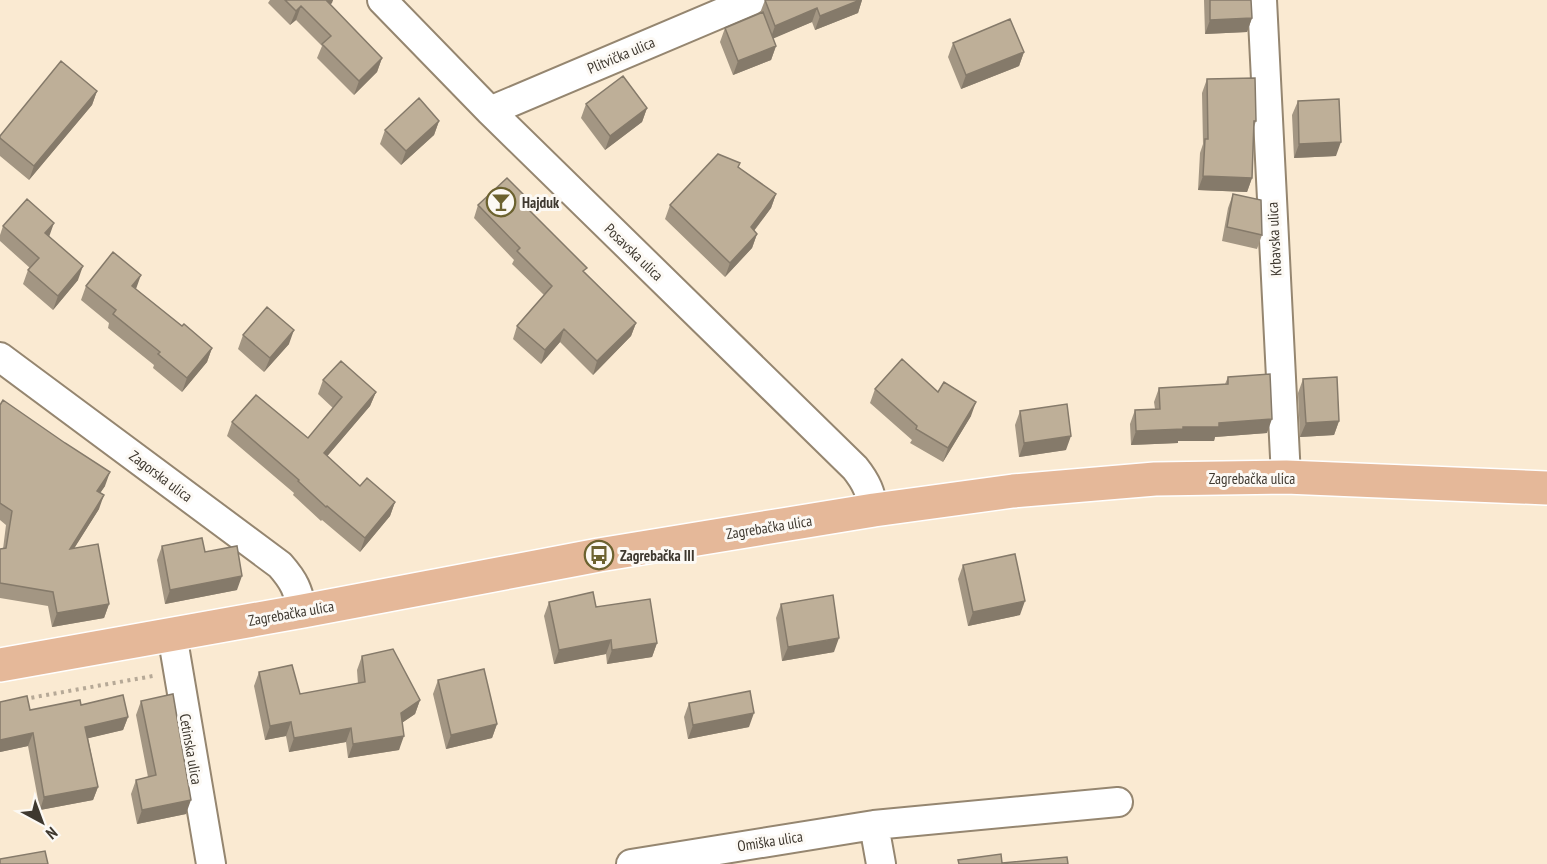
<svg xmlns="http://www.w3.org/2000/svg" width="1547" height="864" font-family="'PT Sans Narrow',sans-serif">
<rect width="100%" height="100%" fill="#faead2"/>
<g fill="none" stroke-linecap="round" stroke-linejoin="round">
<g stroke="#958670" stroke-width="32">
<path id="minor" d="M382,0L490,111L855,468C867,483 870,492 874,510
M1262,0L1286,477
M490,111L752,0
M0,357L280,565C295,582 297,589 303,611
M172,634L211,864
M874,825L881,864
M631,864L874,825L1118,802"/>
</g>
<g stroke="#fff" stroke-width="36">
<path id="major" d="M0,665L303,611L599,555L874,510L1013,491L1155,479L1286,477L1547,488"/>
</g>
<path stroke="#b6a997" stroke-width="4" stroke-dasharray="3 4.5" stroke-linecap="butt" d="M24,699L153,676"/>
<use href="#minor" stroke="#fff" stroke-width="28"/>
<use href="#major" stroke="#e5b899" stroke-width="33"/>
</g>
<path fill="#a39683" d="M270,0H333L330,5L382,58L377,72L354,95L317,58L322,46L296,20L290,25L268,3Z
M765,0H862L858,13L815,30L812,22L773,38L776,46L771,60L733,75L720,42L725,28L760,13Z
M1204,0H1251L1252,18L1247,32L1205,34Z
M953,43L1024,52L1019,66L961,89L948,57Z
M1207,79L1256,121L1254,127L1252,178L1247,192L1198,190L1200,153L1203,144L1202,93Z
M97,91L92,105L29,180L0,156V136Z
M1298,101L1336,156L1294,158L1292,115Z
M586,104L647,108L642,122L605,150L581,118Z
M439,121L434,135L401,165L380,144L385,130Z
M738,167L776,194L771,208L754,231L757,234L752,248L725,277L665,219L670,205Z
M1233,194L1262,235L1257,249L1222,241L1228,208Z
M478,205L531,213L585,273L636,323L631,336L593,375L560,342L541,364L513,339L517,326L544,295L512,264L514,260L474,218Z
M3,226L49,237L78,280L53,310L23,284L28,270L30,268L0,241V235Z
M86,286L136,289L182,326L212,348L207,362L182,392L153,368L154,365L108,328L109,323L81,300Z
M243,335L289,344L264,372L238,349Z
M1228,377L1267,433L1215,437L1214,441H1178V443L1131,445L1130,424L1135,410L1155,409L1154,402L1159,388L1225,384Z
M1303,379L1339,421L1334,435L1300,437L1298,393Z
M323,380L376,392L370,406L327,456L360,486L395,502L390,516L360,552L322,520L321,521L293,495L294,493L227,436L232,422L308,438L333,408L318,394Z
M875,389L938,392L971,416L943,462L910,443L912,440L870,403Z
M0,405L105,486L100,493L99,509L74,548L109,604L104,618L52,627L48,606L0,598V549H3L6,525L0,520Z
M1020,411L1066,450L1019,457L1015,425Z
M162,546L205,552L237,590L165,604L157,560Z
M963,565L1020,615L968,626L958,579Z
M549,602L596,607L657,643L652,657L607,664L606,654L554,664L544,616Z
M781,604L834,652L782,661L776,618Z
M362,656L420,700L415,714L403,722L399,750L348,758L346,742L289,752L286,736L265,740L254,686L259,672L300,694L358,684L357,670Z
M438,680L497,724L492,738L446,749L433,694Z
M141,701L186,814L137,824L131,794L136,780L148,777L136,715Z
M0,702L30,710L81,705L128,717L123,730L88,738L98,787L93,800L40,810L28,746L0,752Z
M689,703L749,727L688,739L684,717Z"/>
<path fill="#857a6a" d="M326,0H333L332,3L321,14Z
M860,0H862L858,13L815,30L820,16Z
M301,6L296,20L290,25L296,11Z
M817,8L812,22L770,40L775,26Z
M1252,18L1247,32L1205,34L1210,20Z
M776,46L771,60L733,75L738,61Z
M1024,52L1019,66L961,89L966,75Z
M382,58L377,72L354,95L359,81Z
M97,91L92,105L29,180L34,166Z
M647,108L642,122L605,150L610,136Z
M439,121L434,135L401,165L406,151Z
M1341,142L1336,156L1294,158L1299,144Z
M1203,176L1252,178L1247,192L1198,190Z
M776,194L771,208L746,241L751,227Z
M54,223L49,237L45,233Z
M757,234L752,248L725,277L730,263Z
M83,266L78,280L53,310L58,296Z
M141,275L136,289L132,286Z
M636,323L631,336L593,375L597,361Z
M564,329L560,342L541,364L545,350Z
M294,330L289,344L264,372L270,358Z
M212,348L207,362L182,392L187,378Z
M376,392L370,406L318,467L324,453Z
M976,402L971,416L943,462L948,448Z
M1272,419L1267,433L1215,437L1214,441H1178V443L1131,445L1136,431L1219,423Z
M1339,421L1334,435L1300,437L1306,423Z
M1071,436L1066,450L1019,457L1024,443Z
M110,472L105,486L92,505L97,491Z
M104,495L99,509L65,563L70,549Z
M395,502L390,516L360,552L365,538Z
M242,576L237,590L165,604L170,590Z
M1025,601L1020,615L968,626L973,612Z
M109,604L104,618L52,627L57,613Z
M839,638L834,652L782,661L788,647Z
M611,640L606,654L554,664L559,650Z
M657,643L652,657L607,664L612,650Z
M420,700L415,714L396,727L401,713Z
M754,713L749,727L688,739L693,725Z
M128,717L123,730L81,740L85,727Z
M291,722L286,736L265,740L270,726Z
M497,724L492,738L446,749L451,735Z
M351,728L346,742L289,752L294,738Z
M33,733L28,746L0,752V740Z
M404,736L399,750L348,758L353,744Z
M98,787L93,800L40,810L44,797Z
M191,800L186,814L137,824L142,810Z"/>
<path fill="#beaf98" stroke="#857a6a" stroke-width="1.5" d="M285,0H326L382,58L359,81L322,44L331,36L301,6L296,11Z
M765,0H860L820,16L817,8L775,26Z
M1210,0H1251L1252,18L1210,20Z
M763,12L776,46L738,61L725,28Z
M1010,19L1024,52L966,75L953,43Z
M61,61L97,91L34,166L0,138V136Z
M623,76L647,108L610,136L586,104Z
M1255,78L1256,121H1254L1252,178L1203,176L1205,139H1208L1207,79Z
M419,98L439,121L406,151L385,130Z
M1339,99L1341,142L1299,144L1298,101Z
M718,154L740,163L738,167L776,194L751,227L757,234L730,263L670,205Z
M507,178L534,205L529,210L587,268L583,271L636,323L597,361L564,329L545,350L517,326L552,286L517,251L520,248L478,205Z
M1233,194L1261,200L1262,235L1227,227Z
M27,199L54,223L45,233L83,266L58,296L28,270L39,258L3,226Z
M113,252L141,275L132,286L182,326L184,324L212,348L187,378L158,354L160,352L113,314L116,310L86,286Z
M267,307L294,330L270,358L243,335Z
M902,359L938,392L944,382L976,402L948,448L916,429L917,426L875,389Z
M341,361L376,392L324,453L360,486L367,478L395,502L365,538L327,506L326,507L298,481L299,480L232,422L256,395L308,438L342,397L323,380Z
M1270,374L1272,419L1219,423V427H1183V429L1136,431L1135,410L1160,409L1159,388L1228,384V377Z
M1337,377L1339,421L1306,423L1303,379Z
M3,400L65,443L110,472L97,491L104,495L70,549L98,544L109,604L57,613L53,592L0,583V549L6,548L12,511L0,503V405Z
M1067,404L1071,436L1024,443L1020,411Z
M202,538L205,552L237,546L242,576L170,590L162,546Z
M1015,554L1025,601L973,612L963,565Z
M593,592L596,607L650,599L657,643L612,650L611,640L559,650L549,602Z
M833,595L839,638L788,647L781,604Z
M393,649L420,700L401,713L404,736L353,744L351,728L294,738L291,722L270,726L259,672L292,665L300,694L365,682L362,656Z
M484,669L497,724L451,735L438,680Z
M750,691L754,713L693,725L689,703Z
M173,694L191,800L142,810L136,780L156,775L141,701Z
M123,695L128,717L85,727L98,787L44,797L33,733L0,740V702L27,696L30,710L80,700L81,705Z
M45,851L48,864H0V859Z
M1001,854L1002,863L1067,857L1068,864H959L958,860Z"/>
<defs>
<g id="bar-ring" transform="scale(1.5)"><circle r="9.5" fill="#fcf9f4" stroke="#6c622f" stroke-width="1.5"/><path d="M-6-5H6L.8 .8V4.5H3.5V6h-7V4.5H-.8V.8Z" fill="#6c622f"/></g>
<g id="bus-ring" transform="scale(1.5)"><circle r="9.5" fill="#fcf9f4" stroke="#6c622f" stroke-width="1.5"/><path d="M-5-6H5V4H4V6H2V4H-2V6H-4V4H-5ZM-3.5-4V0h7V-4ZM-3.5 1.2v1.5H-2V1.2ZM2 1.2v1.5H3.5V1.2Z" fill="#6c622f"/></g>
</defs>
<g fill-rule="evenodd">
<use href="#bar-ring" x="501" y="202"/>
<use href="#bus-ring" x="599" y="555"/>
</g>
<g text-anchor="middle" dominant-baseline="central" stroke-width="6" stroke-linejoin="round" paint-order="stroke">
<g font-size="15" fill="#3e382f" stroke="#fcf9f4">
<text transform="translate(621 55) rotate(-23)">Plitvička ulica</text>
<text transform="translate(1274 239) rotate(-93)">Krbavska ulica</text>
<text transform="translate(634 252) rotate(44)">Posavska ulica</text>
<text transform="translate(161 476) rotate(37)">Zagorska ulica</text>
<text x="1252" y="478">Zagrebačka ulica</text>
<text transform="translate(769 527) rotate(-9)">Zagrebačka ulica</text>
<text transform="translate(291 613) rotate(-10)">Zagrebačka ulica</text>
<text transform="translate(191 749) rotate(80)">Cetinska ulica</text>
<text transform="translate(770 841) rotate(-9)">Omiška ulica</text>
</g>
<g font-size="15" font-weight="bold" fill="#3e382f" stroke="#fcf9f4" text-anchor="start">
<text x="522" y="202">Hajduk</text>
<text x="620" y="555">Zagrebačka III</text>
</g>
</g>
<g transform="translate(42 822) rotate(139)" stroke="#fcf9f4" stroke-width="4.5" paint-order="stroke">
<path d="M0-4.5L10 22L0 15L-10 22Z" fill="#3e382f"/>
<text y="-9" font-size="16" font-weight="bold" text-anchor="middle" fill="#3e382f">N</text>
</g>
</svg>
